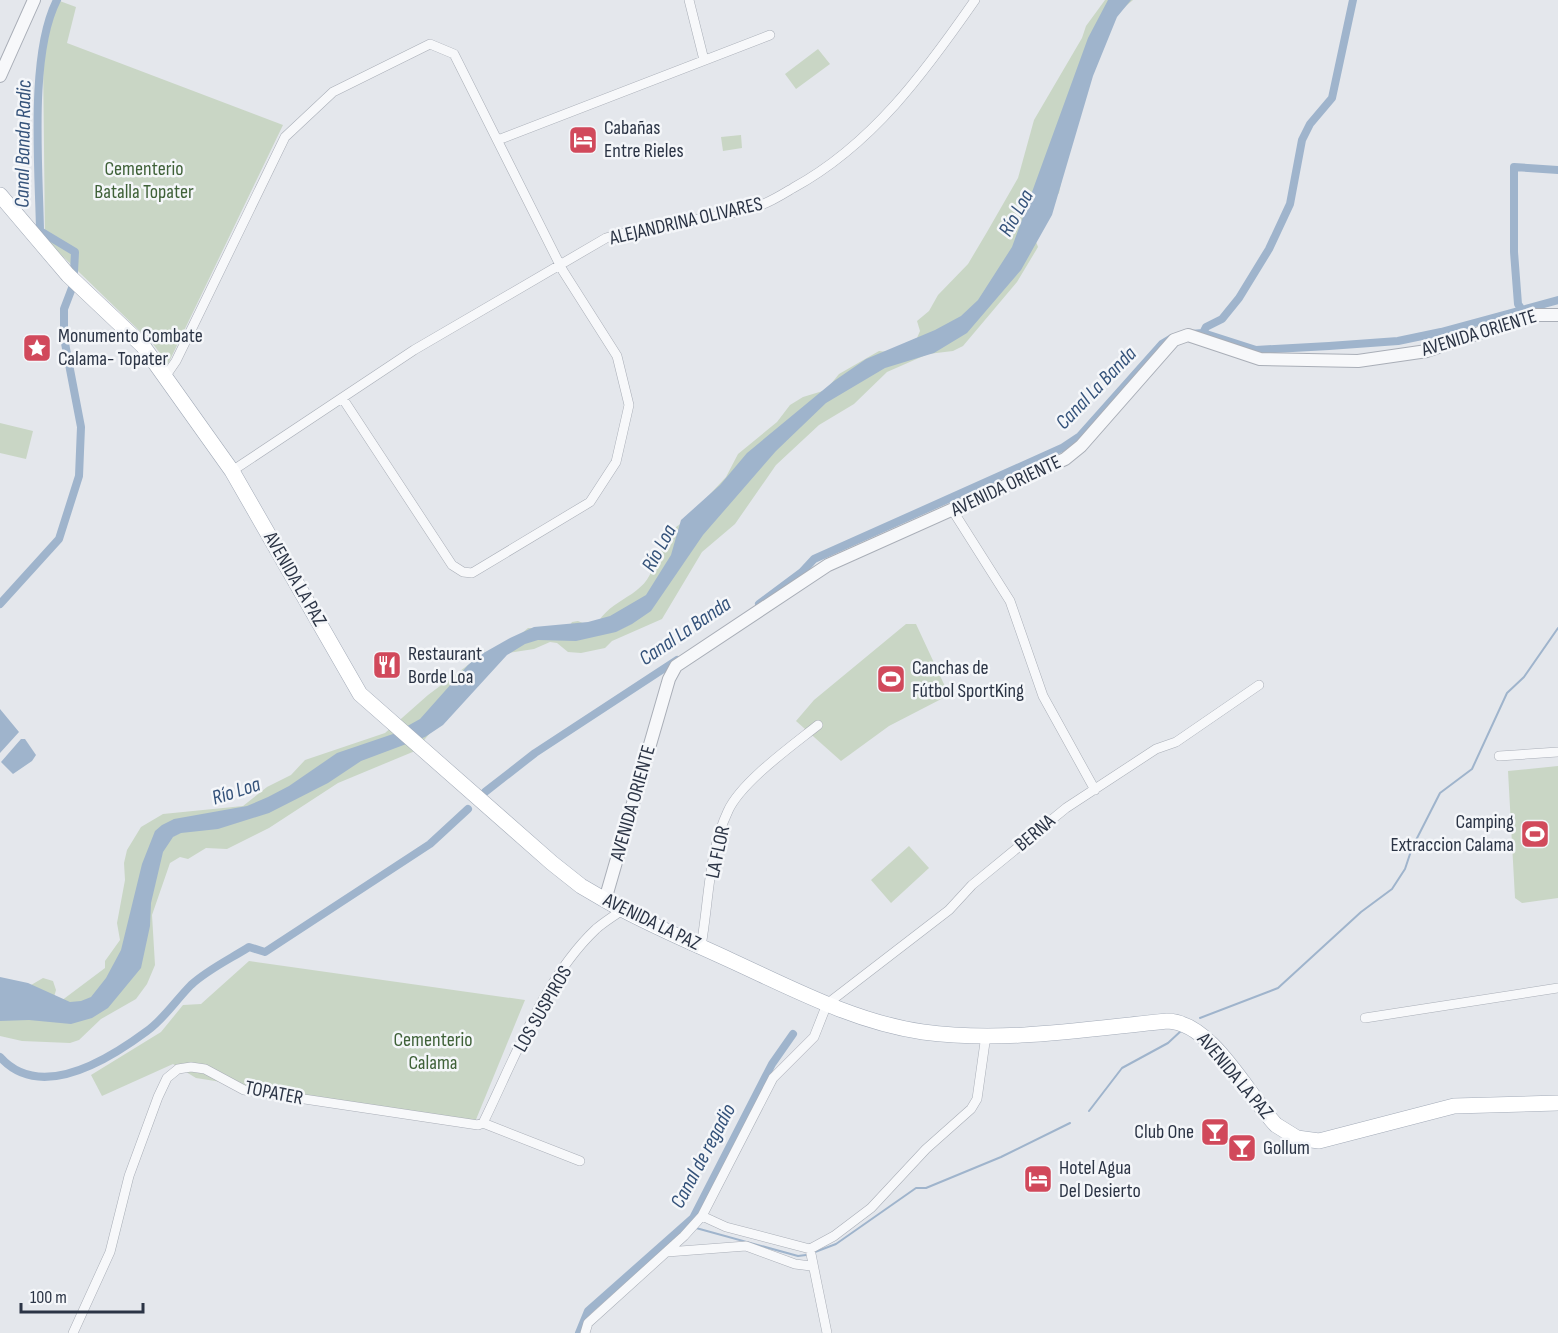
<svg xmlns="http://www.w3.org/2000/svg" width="1558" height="1333" font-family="'Sofia Sans Condensed',sans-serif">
<rect width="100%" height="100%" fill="#e4e7ec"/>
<path fill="#c9d6c5" d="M57,0L76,7L67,43L283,125L168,364L153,344L45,239L43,55Z
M1105,0H1133L1120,11L1084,70L1059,193L1053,200L1035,239L1038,247L1017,282L963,346L953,351L928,354L887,372L854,404L819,425L776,465L735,524L702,552L662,619L612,641L605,648L581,653L568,652L557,643L550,642L534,649L495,655L415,751L338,783L269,828L227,849L206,848L188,859L180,857L170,863L152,915L155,965L147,984L136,999L101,1019L79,1040L70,1043L22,1041L0,1036V978L26,988L43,978L53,981L56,990L52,1004H57L105,968V961L120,940L117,923L125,880L124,863L127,850L141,827L163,814L243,806L267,787L291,775L305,760L385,733L428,695L484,653L514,640L528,628H568L572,622L578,621L587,625L599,621C614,596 653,595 654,557L670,543L676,527L686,520L726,477L738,454L777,422L790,405L803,397L826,390L839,374L879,351L888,352L917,338L920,331L917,321L929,311L938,295L968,264L987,232L1018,178L1034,120L1082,38L1086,26Z
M818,49L830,64L796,89L785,74Z
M741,135L742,148L723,151L721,137Z
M0,423L33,431L26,459L0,453Z
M906,624H916L949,695L889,726L841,761L796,721L814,700Z
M1558,766V898L1522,903L1515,898L1508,771Z
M909,846L929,868L891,903L871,880Z
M249,961L525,1000L475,1122L196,1078L173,1064L102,1096L91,1075L161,1032L183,1005L201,1004Z"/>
<path fill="#9fb4cc" d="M1108,0H1131L1117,17L1093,76L1052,215L1021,270L967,333L934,353L885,368L826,403L776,451L703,535L651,611L632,624L616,632L576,641L538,640L525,644L507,655L443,725L425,737L361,761L328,783L269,813L218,829L181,833L173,837L163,852L151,903L150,926L141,968L108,1008L92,1018L71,1024L29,1020L0,1021V977L28,983L70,1002L81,1001L91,997L106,978L121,950L142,864L155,831L162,825L174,819L247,806L268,797L289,786L337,753L393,734L420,719L468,665L480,655L510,638L534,627L588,622L610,616L646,595L671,555L681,520L720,485L747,453L834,381L866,359L935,330L961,316L978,300L1012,247L1088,38Z
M0,709L19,732L0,753Z
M21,739H25L36,755L32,761L13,774L1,762Z"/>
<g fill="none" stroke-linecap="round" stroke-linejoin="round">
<path stroke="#9fb4cc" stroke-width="2" d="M1200,1018L1278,988L1361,912L1392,889L1405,869L1412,848L1440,793L1472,769L1507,693L1524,677L1558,628
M1089,1111L1122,1068L1168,1043L1182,1030
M696,1228L798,1256L806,1255
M815,1252L836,1244L916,1188H926L1001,1157L1070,1123"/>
<path stroke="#9fb4cc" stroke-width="8" d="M57,0C29,54 39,168 40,231L75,252L74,272
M1522,310L1558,300
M1203,333L1206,327L1222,319L1239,298L1269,249L1290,204L1302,140L1310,124L1332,98L1353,0
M1191,334L1203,333L1256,350L1329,346L1398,341L1441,332L1522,310L1518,304L1514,252V167L1558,170
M0,604L59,539L79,476L81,427L64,338V309L72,288
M759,604L802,572L814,559L1062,448L1080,436L1162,344L1172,338
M485,792L535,753L677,660
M0,1057C40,1102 108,1060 147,1031C164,1019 176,1000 191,985C207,970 230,959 249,947L265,952L430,844L468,809
M579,1333L588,1311L693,1218L772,1064L793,1034"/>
<g stroke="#a9aeb7" stroke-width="10">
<path id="minor" d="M689,0L704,60
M498,140L770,35
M165,377L176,361L285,137L333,92L430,44L454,54L563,271L617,356L629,405L616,462L590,502L472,573L463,572L452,565L343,399
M232,471L414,350L606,238C656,222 710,222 761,205C772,201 783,194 793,188C872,145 925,72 975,0
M953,511L1010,601L1043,696L1095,790
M1499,756L1558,752
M701,946C709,902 708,853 728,811C741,782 793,745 818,725
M1365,1018L1558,988
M483,1123C514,1060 544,978 596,929C604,922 614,916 622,910
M702,1216L726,1227L810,1249L834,1236L871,1208L926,1149L971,1109L977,1099L986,1035
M810,1249L827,1333
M667,1252L746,1246L795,1264L811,1266
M73,1333L110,1252L129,1176L158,1097L167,1078L178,1069L191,1067L205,1069L244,1090L478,1125L483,1123L580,1161
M585,1333L588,1323L684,1236L702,1216L773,1078L814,1037L827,1004L949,910L972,885L1066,808L1156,749L1176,742L1259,685"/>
</g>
<g stroke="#a9aeb7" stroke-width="14">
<path id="tertiary" d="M0,76L34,0
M605,900L669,679L676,666L828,565L1065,459L1081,446L1174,340L1188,335L1260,359L1358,361L1427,351L1531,315H1558"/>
</g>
<g stroke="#a3abb8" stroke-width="16">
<path id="primary" d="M0,195L68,275L143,346L232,471L360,694L552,863L581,886L605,900C645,923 689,941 732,961C793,989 855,1022 923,1032C1004,1043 1086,1029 1167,1021C1212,1022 1247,1094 1276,1125L1297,1138L1319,1141L1454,1106L1558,1103"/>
</g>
<use href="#minor" stroke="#f7f8fa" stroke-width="9"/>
<use href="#tertiary" stroke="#f7f8fa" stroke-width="12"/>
<use href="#primary" stroke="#fff" stroke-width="15"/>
</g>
<defs>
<g id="hotel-square" transform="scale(1.5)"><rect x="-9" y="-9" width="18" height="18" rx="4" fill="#d1495b" stroke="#f4f6f9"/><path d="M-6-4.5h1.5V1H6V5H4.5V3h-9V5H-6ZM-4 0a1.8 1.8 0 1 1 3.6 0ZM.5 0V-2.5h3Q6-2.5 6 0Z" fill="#fff"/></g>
<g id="sight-square" transform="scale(1.5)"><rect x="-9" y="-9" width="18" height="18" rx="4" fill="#d1495b" stroke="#f4f6f9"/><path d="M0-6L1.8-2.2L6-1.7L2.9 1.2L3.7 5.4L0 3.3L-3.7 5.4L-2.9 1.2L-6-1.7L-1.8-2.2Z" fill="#fff"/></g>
<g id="restaurant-square" transform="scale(1.5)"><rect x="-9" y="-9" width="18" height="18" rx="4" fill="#d1495b" stroke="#f4f6f9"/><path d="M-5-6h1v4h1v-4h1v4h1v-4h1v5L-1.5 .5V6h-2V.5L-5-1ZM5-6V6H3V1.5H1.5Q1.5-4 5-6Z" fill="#fff"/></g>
<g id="stadium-square" transform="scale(1.5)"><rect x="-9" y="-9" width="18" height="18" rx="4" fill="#d1495b" stroke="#f4f6f9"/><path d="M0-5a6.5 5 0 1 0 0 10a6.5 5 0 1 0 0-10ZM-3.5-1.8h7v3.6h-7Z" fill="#fff"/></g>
<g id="bar-square" transform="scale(1.5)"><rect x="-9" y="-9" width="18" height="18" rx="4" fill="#d1495b" stroke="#f4f6f9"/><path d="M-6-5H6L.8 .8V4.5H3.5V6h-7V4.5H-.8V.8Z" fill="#fff"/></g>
</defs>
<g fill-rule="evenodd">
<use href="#hotel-square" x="583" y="140"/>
<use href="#sight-square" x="37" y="348"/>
<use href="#restaurant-square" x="387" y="665"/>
<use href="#stadium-square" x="891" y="679"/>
<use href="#stadium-square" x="1535" y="834"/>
<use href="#bar-square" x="1215" y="1132"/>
<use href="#bar-square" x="1242" y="1148"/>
<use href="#hotel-square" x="1038" y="1179"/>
</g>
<g text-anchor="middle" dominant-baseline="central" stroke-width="5" stroke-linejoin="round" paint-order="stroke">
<g font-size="20" fill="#2b3445" stroke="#f4f6f9" text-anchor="start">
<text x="604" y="128">Cabañas<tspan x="604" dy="23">Entre Rieles</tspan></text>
<text x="58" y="336">Monumento Combate<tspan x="58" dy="23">Calama- Topater</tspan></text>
<text x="408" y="654">Restaurant<tspan x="408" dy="23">Borde Loa</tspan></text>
<text x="912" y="668">Canchas de<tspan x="912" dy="23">Fútbol SportKing</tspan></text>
<text x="1514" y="822" text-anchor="end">Camping<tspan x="1514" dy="23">Extraccion Calama</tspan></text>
<text x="1194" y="1132" text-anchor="end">Club One</text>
<text x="1263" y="1148">Gollum</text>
<text x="1059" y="1168">Hotel Agua<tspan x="1059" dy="23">Del Desierto</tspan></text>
</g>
<g font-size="20" fill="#3f6138" stroke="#f4f6f9">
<text x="144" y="169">Cementerio<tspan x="144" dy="23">Batalla Topater</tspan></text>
<text x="433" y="1040">Cementerio<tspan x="433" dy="23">Calama</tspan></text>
</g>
<g font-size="20" fill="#2b3445" stroke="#f4f6f9">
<text transform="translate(686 221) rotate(-13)">ALEJANDRINA OLIVARES</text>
<text transform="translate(1479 333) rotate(-17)">AVENIDA ORIENTE</text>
<text transform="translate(1006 486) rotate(-25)">AVENIDA ORIENTE</text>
<text transform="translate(295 579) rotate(60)">AVENIDA LA PAZ</text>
<text transform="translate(633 803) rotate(-74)">AVENIDA ORIENTE</text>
<text transform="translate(1035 833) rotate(-40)">BERNA</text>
<text transform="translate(718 852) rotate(-78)">LA FLOR</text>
<text transform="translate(652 922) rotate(26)">AVENIDA LA PAZ</text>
<text transform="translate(543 1009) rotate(-60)">LOS SUSPIROS</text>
<text transform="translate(1235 1076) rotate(50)">AVENIDA LA PAZ</text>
<text transform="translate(274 1093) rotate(11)">TOPATER</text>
</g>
<g font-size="21" font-style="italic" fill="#34527a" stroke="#f4f6f9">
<text transform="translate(23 144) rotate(-89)">Canal Banda Radic</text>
<text transform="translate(1016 213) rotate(-61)">Río Loa</text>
<text transform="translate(1096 388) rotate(-46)">Canal La Banda</text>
<text transform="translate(659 548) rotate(-62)">Río Loa</text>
<text transform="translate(685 631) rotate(-34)">Canal La Banda</text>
<text transform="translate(236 791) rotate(-18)">Río Loa</text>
<text transform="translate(703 1156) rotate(-62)">Canal de regadio</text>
</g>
</g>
<path d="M21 1303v9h122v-9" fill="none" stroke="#2b3445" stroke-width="3"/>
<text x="30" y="1303" font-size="18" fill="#2b3445" stroke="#f4f6f9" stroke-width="4.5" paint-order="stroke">100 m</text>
</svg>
